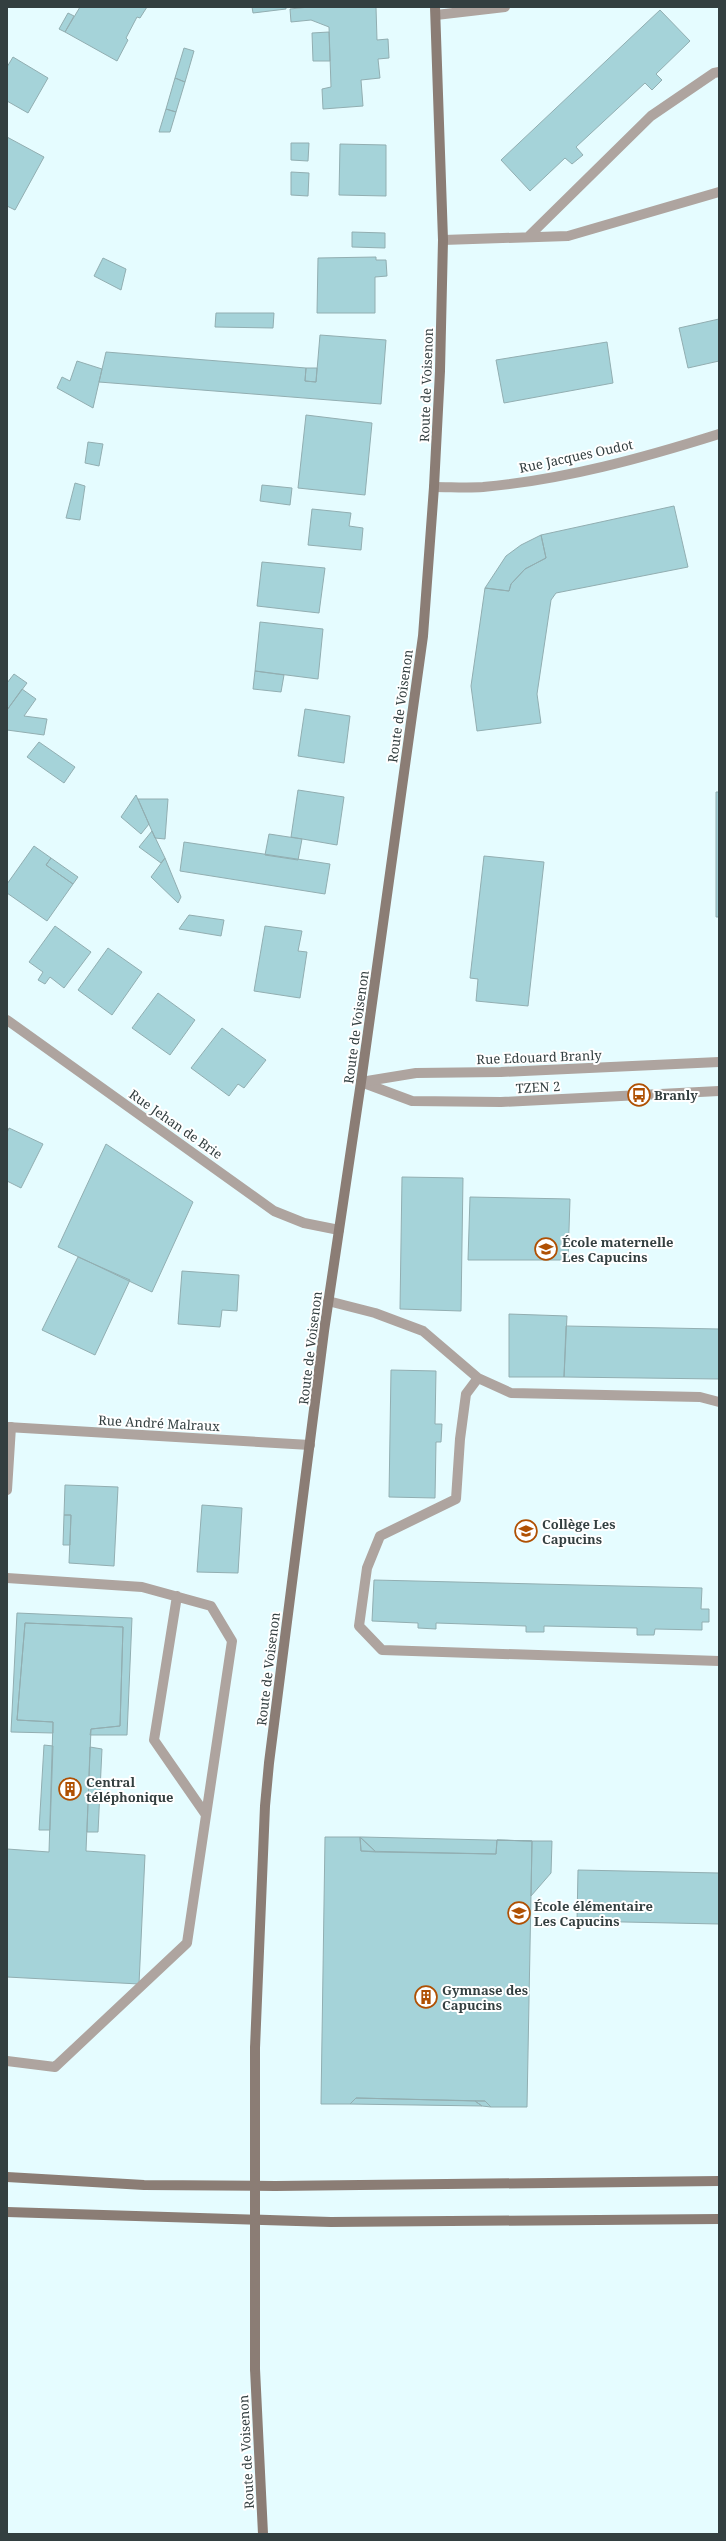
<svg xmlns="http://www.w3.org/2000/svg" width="726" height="2541" font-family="'Noto Serif',serif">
<rect width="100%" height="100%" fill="#e5fcff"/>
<path fill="#a5d3d9" stroke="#92aeb1" d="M80,7H147L140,18L137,17L126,38L128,40L117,61L65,32Z
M252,7H286V9L253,13Z
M309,7H376L377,40L388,39L389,58L378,59L380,78L361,80L363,106L323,109L322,89L331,87L329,27L311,20L291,22L290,9Z
M660,10L690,41L656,74L662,80L652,90L645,83L576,147L583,155L572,164L565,158L530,191L501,160Z
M68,13L74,16L65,32L59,29Z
M329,32L330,61H313L312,33Z
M184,48L194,51L185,82L175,78Z
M13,57L48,78L28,113L7,101V67Z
M175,78L185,82L176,112L166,109Z
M166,109L176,112L170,132H159Z
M7,137L44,157L15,210L7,206Z
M291,143H309L308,161L291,160Z
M340,144L386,145V196L339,195Z
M291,172L309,173L308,196L291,195Z
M352,232L385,233V248L352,247Z
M376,257V260H386L387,276L375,277V313H317L318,258Z
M103,258L126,269L121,290L94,276Z
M216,313H274L273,328L215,327Z
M719,319V361L688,368L679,328Z
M320,335L386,340L381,404L99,382L106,352L306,368L305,381L316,382Z
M607,342L613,383L504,403L496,360Z
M77,361L102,369L93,408L57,388L62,377L70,381Z
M306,368H317L316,382L305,381Z
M306,415L372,423L365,495L298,488Z
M88,442L103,444L99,466L85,463Z
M75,483L85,486L80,520L66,518Z
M262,485L292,488L290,505L260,501Z
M674,506L688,567L556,593L551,600L537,694L541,723L477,731L471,686L485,588L509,591L511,584L525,569L546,558L541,535Z
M312,509L351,513L349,526L363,528L361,550L308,545Z
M541,535L546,558L525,569L511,584L509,591L485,588L506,556L521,545Z
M262,562L325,568L319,613L257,606Z
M260,622L323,629L318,679L255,671Z
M255,671L284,675L281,692L253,689Z
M14,674L27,683L7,710V683Z
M22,689L36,699L24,716L47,719L44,735L7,730V710Z
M305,709L350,716L344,763L298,756Z
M39,742L75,767L64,783L27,757Z
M298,790L344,797L337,845L291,837Z
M716,792H719V917H716Z
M136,795L149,824L141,834L121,817Z
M138,799H168L165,839L155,838Z
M152,831L165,858L161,863L139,847Z
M269,834L302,839L298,860L265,855Z
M184,842L330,864L325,894L180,871Z
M34,846L51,858L46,865L73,884L47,921L7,893V884Z
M484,856L544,862L528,1006L476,1001L478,979L470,978Z
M51,858L78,877L73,884L46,865Z
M165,858L181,897L178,903L151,877Z
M189,915L224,920L221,936L179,929Z
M55,926L91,952L64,988L50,977L45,984L38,980L43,972L29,962Z
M265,926L302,931L298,951L307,952L300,998L254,991Z
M108,948L142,972L112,1015L78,990Z
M158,993L195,1020L170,1055L132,1028Z
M222,1028L266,1060L244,1088L238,1084L229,1096L191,1068Z
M9,1128L43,1144L21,1188L7,1181V1133Z
M106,1144L193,1202L152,1292L58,1247Z
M402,1177L463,1178L461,1311L400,1309Z
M470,1197L570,1199L568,1260H468Z
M78,1257L130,1280L95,1355L42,1330Z
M182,1271L239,1275L237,1311L222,1310L220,1327L178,1324Z
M509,1314L567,1316L564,1377H509Z
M566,1326L719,1329V1379L564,1377Z
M391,1370L436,1371L435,1424H442L441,1442H436L435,1498L389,1497Z
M65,1485L118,1487L114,1566L69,1563L71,1515H64Z
M202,1505L242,1508L238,1573L197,1572Z
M64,1515H71L70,1545H63Z
M374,1580L702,1588L701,1609H709V1622H702V1630L655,1629L654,1635H637V1628L544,1626V1632H526V1626L436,1623V1629L418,1628V1623L372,1621Z
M17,1613L132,1618L127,1735H90L91,1729L120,1726L123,1627L25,1623L17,1720L53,1722V1733L11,1732Z
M25,1623L123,1627L120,1726L91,1729L86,1851L145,1855L139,1984L7,1977V1849L49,1852L53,1722L17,1720Z
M44,1745L53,1746L50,1830H39Z
M90,1747L102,1749L98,1832H87Z
M325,1837H360L361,1851L496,1854L497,1840L532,1841L527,2107H491L485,2101L356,2098L350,2104H321Z
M360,1837L361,1838L376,1852L361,1851Z
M360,1837H362L532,1841L497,1840L496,1854L376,1852Z
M532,1841H552L551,1873L531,1896Z
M578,1870L719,1873V1924L577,1921Z
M356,2098L475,2101L482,2106L350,2104Z
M475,2101H485L491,2107L482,2106Z"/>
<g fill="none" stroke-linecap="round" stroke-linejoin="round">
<path stroke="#aea49f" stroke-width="10" d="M528,237L651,116L714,73L719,72
M443,240L568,236L719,192
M361,1082L412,1101L501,1102L719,1091
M328,1301L375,1313L423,1331L478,1378L511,1393L700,1397L719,1402
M478,1378L466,1394L460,1439L456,1499L380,1536L367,1568L359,1626L382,1650L719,1661
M7,1490L11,1427
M7,1578L142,1587L211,1606L232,1641L187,1943L55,2067L7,2061
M177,1596L154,1740L206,1815"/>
<path stroke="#aea49f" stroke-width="10" d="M436,15L505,7
M434,487C451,487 467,488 483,487C563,480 643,458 719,434
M7,1020L274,1211L304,1223L339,1230
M361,1082L416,1073L501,1072L719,1062
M7,1427L310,1445"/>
<path stroke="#8b7d75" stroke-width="10" d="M255,2048L265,1806L269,1763L324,1331L361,1082L423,636L434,487L440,371L443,240L435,7
M7,2177L144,2185L275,2186L719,2181
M7,2212L331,2222L719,2219
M255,2369L263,2534"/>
<path stroke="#8b7d75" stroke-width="10" d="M255,2369V2048"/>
</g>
<defs>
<g id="bus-ring" transform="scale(1.15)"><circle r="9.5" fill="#fff" stroke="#af5003" stroke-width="1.5"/><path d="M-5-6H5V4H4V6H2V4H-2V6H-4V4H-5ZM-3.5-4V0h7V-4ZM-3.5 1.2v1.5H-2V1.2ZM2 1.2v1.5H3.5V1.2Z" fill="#af5003"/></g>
<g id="school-ring" transform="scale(1.15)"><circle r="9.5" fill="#fff" stroke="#af5003" stroke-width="1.5"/><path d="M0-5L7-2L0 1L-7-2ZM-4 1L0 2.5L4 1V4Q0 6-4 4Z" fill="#af5003"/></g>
<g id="building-ring" transform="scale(1.15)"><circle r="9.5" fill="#fff" stroke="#af5003" stroke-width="1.5"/><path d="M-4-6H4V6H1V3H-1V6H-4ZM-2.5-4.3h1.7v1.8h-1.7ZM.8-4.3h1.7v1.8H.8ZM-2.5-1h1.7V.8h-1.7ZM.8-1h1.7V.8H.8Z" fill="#af5003"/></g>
</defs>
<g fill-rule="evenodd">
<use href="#bus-ring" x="639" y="1095"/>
<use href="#school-ring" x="546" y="1249"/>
<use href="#school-ring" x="526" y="1531"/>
<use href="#building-ring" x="70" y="1789"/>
<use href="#school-ring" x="519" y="1913"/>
<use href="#building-ring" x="426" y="1997"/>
</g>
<g text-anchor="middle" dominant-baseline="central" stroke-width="4" stroke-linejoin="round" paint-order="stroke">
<g font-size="13" fill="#333f40" stroke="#fff">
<text transform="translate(426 385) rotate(-88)">Route de Voisenon</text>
<text transform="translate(576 456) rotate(-12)">Rue Jacques Oudot</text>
<text transform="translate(400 706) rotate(-82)">Route de Voisenon</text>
<text transform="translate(356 1027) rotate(-82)">Route de Voisenon</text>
<text transform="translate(539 1057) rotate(-2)">Rue Edouard Branly</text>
<text transform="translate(538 1087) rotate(-3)">TZEN 2</text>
<text transform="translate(176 1124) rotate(35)">Rue Jehan de Brie</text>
<text transform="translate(310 1348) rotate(-83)">Route de Voisenon</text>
<text transform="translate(159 1423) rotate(3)">Rue André Malraux</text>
<text transform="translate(268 1669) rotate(-83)">Route de Voisenon</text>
<text transform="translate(246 2452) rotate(-93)">Route de Voisenon</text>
</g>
<g font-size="13" font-weight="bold" fill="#333f40" stroke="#fff" text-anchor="start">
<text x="654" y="1095">Branly</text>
<text x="562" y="1242">École maternelle<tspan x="562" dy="15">Les Capucins</tspan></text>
<text x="542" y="1524">Collège Les<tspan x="542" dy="15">Capucins</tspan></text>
<text x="86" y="1782">Central<tspan x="86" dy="15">téléphonique</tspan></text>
<text x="534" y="1906">École élémentaire<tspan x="534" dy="15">Les Capucins</tspan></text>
<text x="442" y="1990">Gymnase des<tspan x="442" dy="15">Capucins</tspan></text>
</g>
</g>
<rect width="726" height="2541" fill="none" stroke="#333f40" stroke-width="16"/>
</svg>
